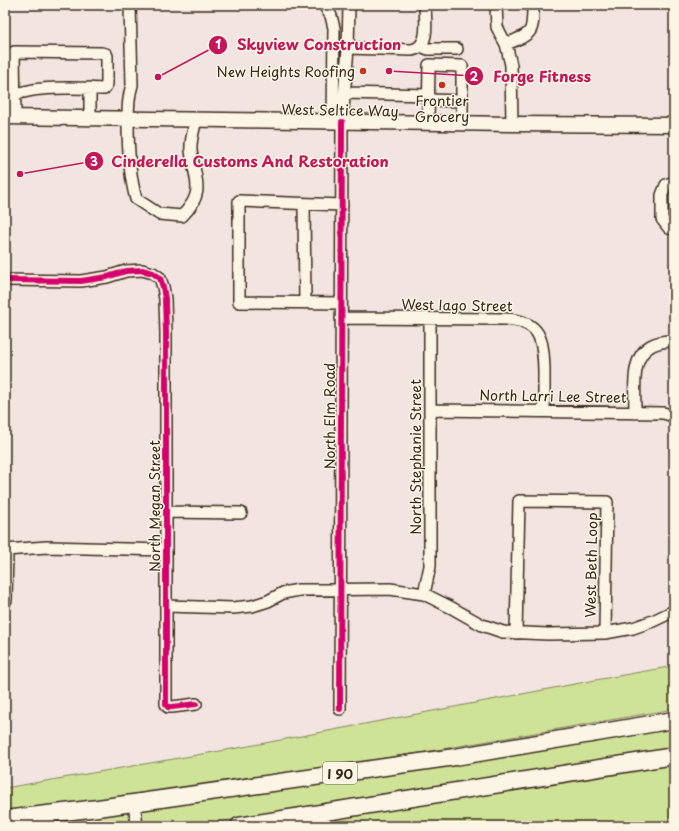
<svg xmlns="http://www.w3.org/2000/svg" width="679" height="831" font-family="'Playpen Sans',sans-serif">
<rect width="100%" height="100%" fill="#f2e5e1"/>
<filter id="ink" filterUnits="userSpaceOnUse"><feTurbulence type="fractalNoise" baseFrequency=".025" numOctaves="2"/><feDisplacementMap in="SourceGraphic" scale="8" xChannelSelector="R" yChannelSelector="G"/><feConvolveMatrix kernelMatrix="1 2 1 2 8 2 1 2 1" color-interpolation-filters="sRGB"/></filter>
<g filter="url(#ink)">
<path fill="#cfe398" stroke="#85865b" d="M674,666V709L419,753L131,796L5,812V788L249,746L601,679Z
M674,724V749L381,794L219,822L195,826H23L83,818Z
M674,762V823L658,826H284Z"/>
<g fill="none" stroke-linecap="round" stroke-linejoin="round">
<g stroke="#3b2a1e" stroke-width="14">
<path id="minor" d="M130,5L132,85C128,97 128,109 128,122C128,148 129,174 136,199L159,214L182,216C207,191 194,180 191,150C190,141 194,129 196,120
M324,5L331,16L334,28L333,122
M496,5L497,27L502,37L506,44L511,65L512,124
M506,44C533,33 533,34 533,5
M421,46L428,49H457
M348,48L411,50C431,48 425,19 425,5
M90,88V118
M15,93C24,93 33,89 42,89C63,87 83,88 104,89L107,84V56L106,54L101,53L14,52L15,118
M345,93L429,95
M429,100L462,101
M428,123L429,65L462,66V124
M674,182L666,185L662,195V219L669,228L674,229
M304,204L305,302
M5,280L81,281L107,277L126,271L142,270L153,273L160,278L163,287L165,299L166,333V704L168,707H172L196,704
M341,303L239,302V201L342,205
M341,318L505,319C541,321 543,339 544,370C544,384 544,397 544,411
M430,410L663,413L674,416
M635,413C635,380 628,340 674,341
M166,512L241,513
M5,550L47,547L165,550
M424,594L430,566V319
M6,600L7,550
M166,606L233,608L252,606L268,601L283,593L299,590L390,589L424,594L452,608L482,625L503,632L548,634L605,633L633,628L653,621L674,611
M516,633L519,501L607,502L605,633
M340,709L342,122L348,48L349,5
M134,803L137,826"/>
</g>
<g stroke="#3b2a1e" stroke-width="17">
<path id="major" d="M5,117L512,124L674,125"/>
</g>
<g stroke="#3b2a1e" stroke-width="19">
<path id="highway" d="M5,819L98,808L455,757L674,720
M239,826L674,756"/>
</g>
<use href="#minor" stroke="#fcf5e5" stroke-width="11"/>
<use href="#major" stroke="#fcf5e5" stroke-width="14"/>
<use href="#highway" stroke="#fcf5e5" stroke-width="16"/>
<g stroke="#fcf5e5" stroke-width="8">
<path id="cycleway" d="M5,280L81,281L107,277L126,271L142,270L153,273L160,278L163,287L165,299L166,333V704L168,707H172L196,704
M340,709L342,122"/>
</g>
<use href="#cycleway" stroke="#d6006c" stroke-width="6"/>
</g>
</g>
<g fill="#c8321e" stroke="#fcf5e5" stroke-width="1.5">
<circle cx="363" cy="71" r="4"/>
<circle cx="442" cy="85" r="4"/>
</g>
<g text-anchor="middle" dominant-baseline="central" stroke-width="3" stroke-linejoin="round" paint-order="stroke">
<rect fill="#fcf5e5" stroke="#75675a" stroke-width="1" x="323" y="762" width="34" height="22" rx="3"/>
<g font-size="13" font-weight="bold" fill="#3b2a1e">
<text x="340" y="773">I 90</text>
</g>
<g font-size="14" fill="#3b2a1e" stroke="#fcf5e5" text-anchor="end">
<text x="355" y="71">New Heights Roofing</text>
<text x="442" y="100" text-anchor="middle">Frontier<tspan x="442" dy="16">Grocery</tspan></text>
</g>
<g font-size="14" fill="#3b2a1e" stroke="#fcf5e5">
<text transform="translate(340 110) rotate(1)">West Seltice Way</text>
<text transform="translate(457 305) rotate(1)">West Iago Street</text>
<text transform="translate(553 396) rotate(1)">North Larri Lee Street</text>
<text transform="translate(329 416) rotate(-90)">North Elm Road</text>
<text transform="translate(415 457) rotate(-90)">North Stephanie Street</text>
<text transform="translate(154 506) rotate(-90)">North Megan Street</text>
<text transform="translate(591 565) rotate(-89)">West Beth Loop</text>
</g>
</g>
<path fill="none" stroke="#c2185b" stroke-width="1.5" d="M158 77L218 45M389 71L474 76M20 174L94 161"/>
<g fill="#c2185b" stroke="#fcf5e5" stroke-width="1.5">
<circle cx="158" cy="77" r="4"/>
<circle cx="389" cy="71" r="4"/>
<circle cx="20" cy="174" r="4"/>
<circle cx="218" cy="45" r="10"/>
<circle cx="474" cy="76" r="10"/>
<circle cx="94" cy="161" r="10"/>
</g>
<g font-size="12" text-anchor="middle" font-weight="bold" fill="#fff">
<text x="218" y="49">1</text>
<text x="474" y="81">2</text>
<text x="94" y="166">3</text>
</g>
<g font-size="15" text-anchor="middle" font-weight="bold" fill="#c2185b" stroke="#fcf5e5" stroke-width="3" stroke-linejoin="round" paint-order="stroke">
<text x="319" y="50">Skyview Construction</text>
<text x="542" y="82">Forge Fitness</text>
<text x="250" y="167">Cinderella Customs And Restoration</text>
</g>
<rect width="679" height="831" fill="none" stroke="#fcf5e5" stroke-width="20"/>
<rect x="10" y="10" width="659" height="811" fill="none" stroke="#3b2a1e" stroke-width="1.5" filter="url(#ink)"/>
</svg>
